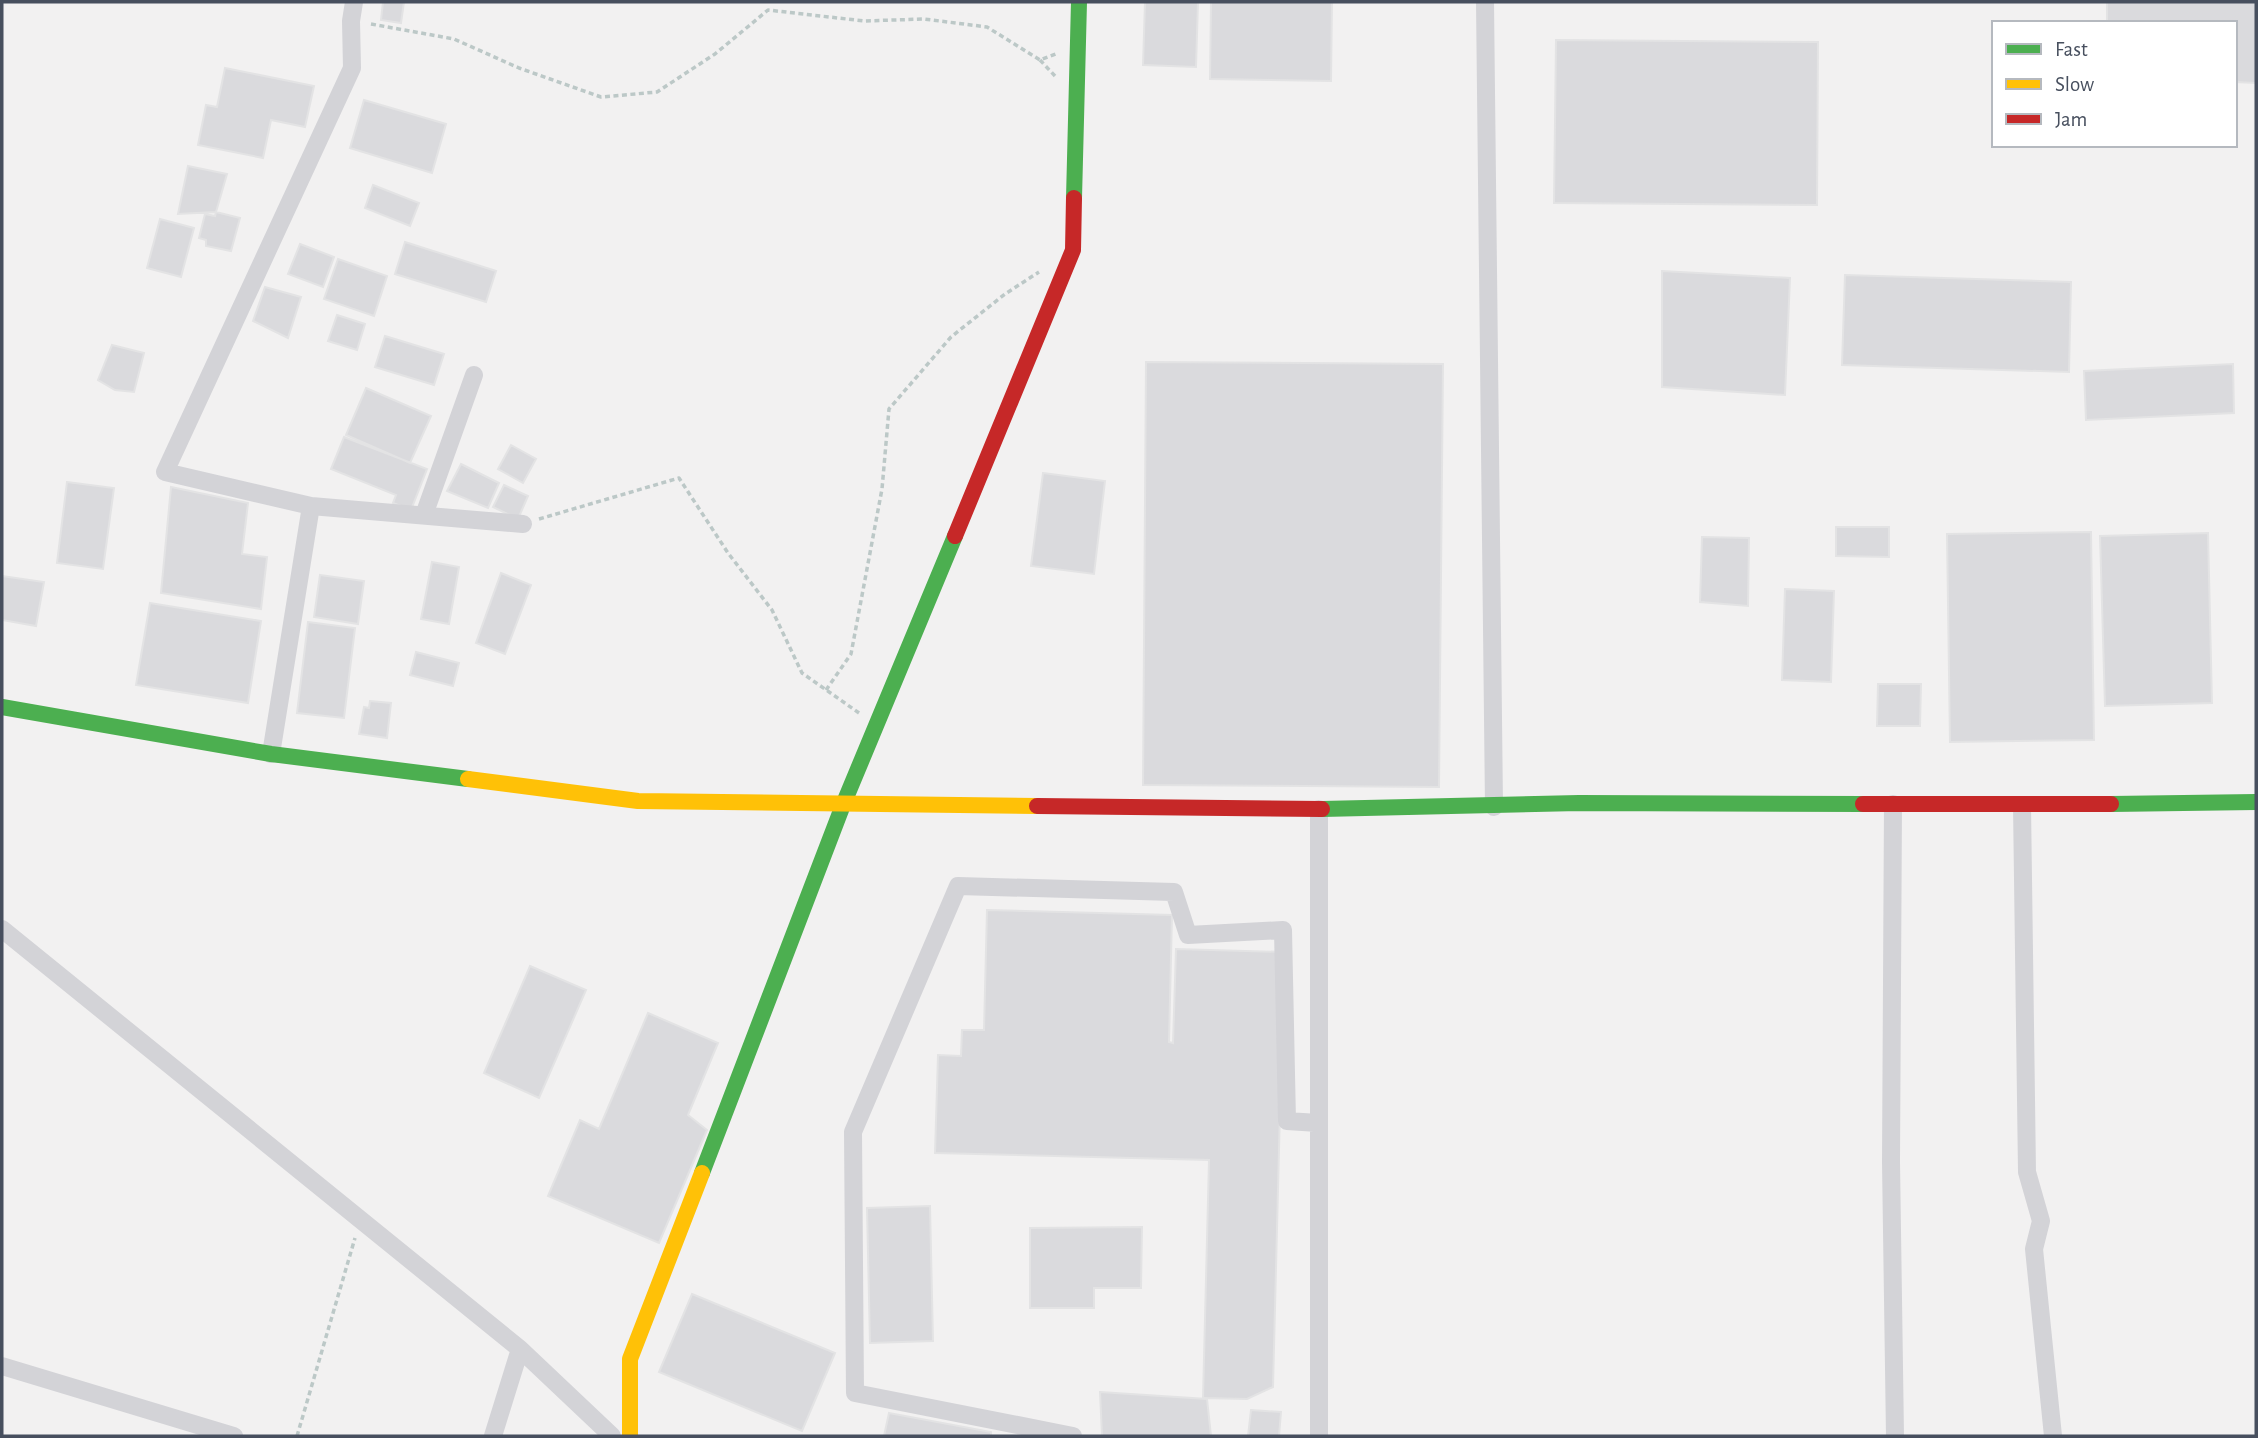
<svg xmlns="http://www.w3.org/2000/svg" width="2258" height="1438" font-family="'Alegreya Sans',sans-serif">
<rect width="100%" height="100%" fill="#f2f1f1"/>
<path fill="#dadadd" stroke="#e3e3e4" stroke-width="2" d="M383,2H404L401,23L381,20Z
M1145,2H1198L1196,67L1143,65Z
M1211,2H1332L1331,81L1210,79Z
M2107,2H2256V83L2235,82V23H2107Z
M1556,40L1818,42L1817,205L1554,203Z
M225,68L314,86L305,127L271,120L263,158L198,145L206,105L217,107Z
M364,100L446,124L432,173L350,148Z
M188,166L227,174L216,212L178,214Z
M373,185L419,203L410,226L365,208Z
M216,212L240,218L231,251L206,246V240L199,238L205,214L215,216Z
M160,219L194,228L181,277L147,268Z
M405,242L496,271L486,302L395,274Z
M300,244L334,257L323,287L288,274Z
M338,259L387,276L374,316L324,299Z
M1662,271L1790,278L1785,395L1662,387Z
M1845,275L2071,282L2069,372L1842,365Z
M265,287L301,297L288,338L253,321Z
M337,315L365,324L357,350L328,341Z
M385,336L444,354L434,385L375,367Z
M112,345L144,353L134,392L115,390L98,380Z
M1146,362L1443,364L1439,787L1143,785Z
M2233,364L2234,413L2086,420L2084,371Z
M366,388L431,416L410,463L346,435Z
M344,437L427,469L411,510L393,503L396,495L331,469Z
M511,445L536,459L523,483L498,469Z
M461,464L499,483L488,508L447,491Z
M1043,473L1105,481L1094,574L1031,566Z
M67,482L114,488L103,569L57,563Z
M504,485L528,496L518,519L493,507Z
M171,487L248,503L242,554L267,557L261,609L161,593Z
M1836,527H1889V557L1836,556Z
M2091,532L2094,740L1950,742L1947,534Z
M2208,533L2212,703L2105,706L2100,536Z
M1702,537L1749,538L1748,606L1700,602Z
M432,562L459,567L449,624L421,619Z
M501,573L531,585L505,654L476,643Z
M320,575L364,581L358,624L314,617Z
M2,576L44,582L36,626L2,620Z
M1785,589L1834,591L1831,682L1782,680Z
M150,603L261,621L248,703L136,685Z
M308,622L355,628L344,718L297,713Z
M416,652L459,663L453,686L410,675Z
M1878,684H1921L1920,726H1877Z
M370,701L391,703L387,738L359,734L364,707L369,708Z
M987,910L1172,915L1169,1042L1173,1043L1176,949L1284,952L1273,1387L1247,1399L1203,1398L1209,1160L935,1153L938,1055L961,1056L962,1030H984Z
M530,966L586,990L539,1098L484,1073Z
M648,1013L718,1043L688,1115L707,1130L659,1243L548,1196L580,1120L599,1129Z
M930,1206L933,1341L870,1343L867,1208Z
M1142,1227L1141,1288H1094V1308H1030V1228Z
M692,1294L835,1353L802,1431L659,1372Z
M1100,1392L1207,1399L1211,1436H1102Z
M1251,1410L1281,1412L1279,1436H1248Z
M889,1413L991,1432V1436H884Z"/>
<g fill="none" stroke-linecap="round" stroke-linejoin="round">
<path stroke="#bcc8c7" stroke-width="3.5" stroke-dasharray="5 3.5" stroke-linecap="butt" d="M371,24L454,39L519,68L601,97L657,92L715,54L768,10L864,21L924,19L987,27L1040,60L1056,54
M1040,60L1055,76
M539,519L679,478L728,553L772,610L802,673L859,713
M826,690L851,654L882,489L889,409L951,337L1005,294L1039,272
M297,1436L355,1238"/>
<path stroke="#d3d3d7" stroke-width="18" d="M1485,2L1494,807
M311,506L523,524
M424,515L474,375
M271,754L311,506L165,472L352,68L351,21L354,2
M1893,804L1891,1162L1895,1436
M2022,805L2027,1172L2041,1221L2034,1249L2053,1436
M1319,809V1436
M2,929L520,1349L612,1436
M2,1366L234,1436
M493,1436L520,1349
M1073,1436L855,1393L853,1132L958,886L1174,892L1188,935L1283,930L1287,1121L1318,1123"/>
<path stroke="#4caf50" stroke-width="16" d="M1074,198L1079,2
M2,707L271,754L468,779
M2111,804L2256,802
M1322,809L1579,803L1863,804
M702,1173L843,805L955,536"/>
<path stroke="#ffc107" stroke-width="16" d="M468,779L638,801L1037,806
M630,1436V1359L702,1173"/>
<path stroke="#c62828" stroke-width="16" d="M955,536L1073,250L1074,198
M1863,804H2111
M1037,806L1322,809"/>
</g>
<rect width="2258" height="1438" fill="none" stroke="#474f5e" stroke-width="7"/>
<rect x="1992" y="21" width="245" height="126" fill="#ffffff" stroke="#b5b9bf" stroke-width="2"/>
<rect x="2006" y="44" width="35" height="10" fill="#4caf50" stroke="#b5b9bf" stroke-width="2"/>
<text x="2055" y="56" font-size="21" fill="#474f5e">Fast</text>
<rect x="2006" y="79" width="35" height="10" fill="#ffc107" stroke="#b5b9bf" stroke-width="2"/>
<text x="2055" y="91" font-size="21" fill="#474f5e">Slow</text>
<rect x="2006" y="114" width="35" height="10" fill="#c62828" stroke="#b5b9bf" stroke-width="2"/>
<text x="2055" y="126" font-size="21" fill="#474f5e">Jam</text>
</svg>
